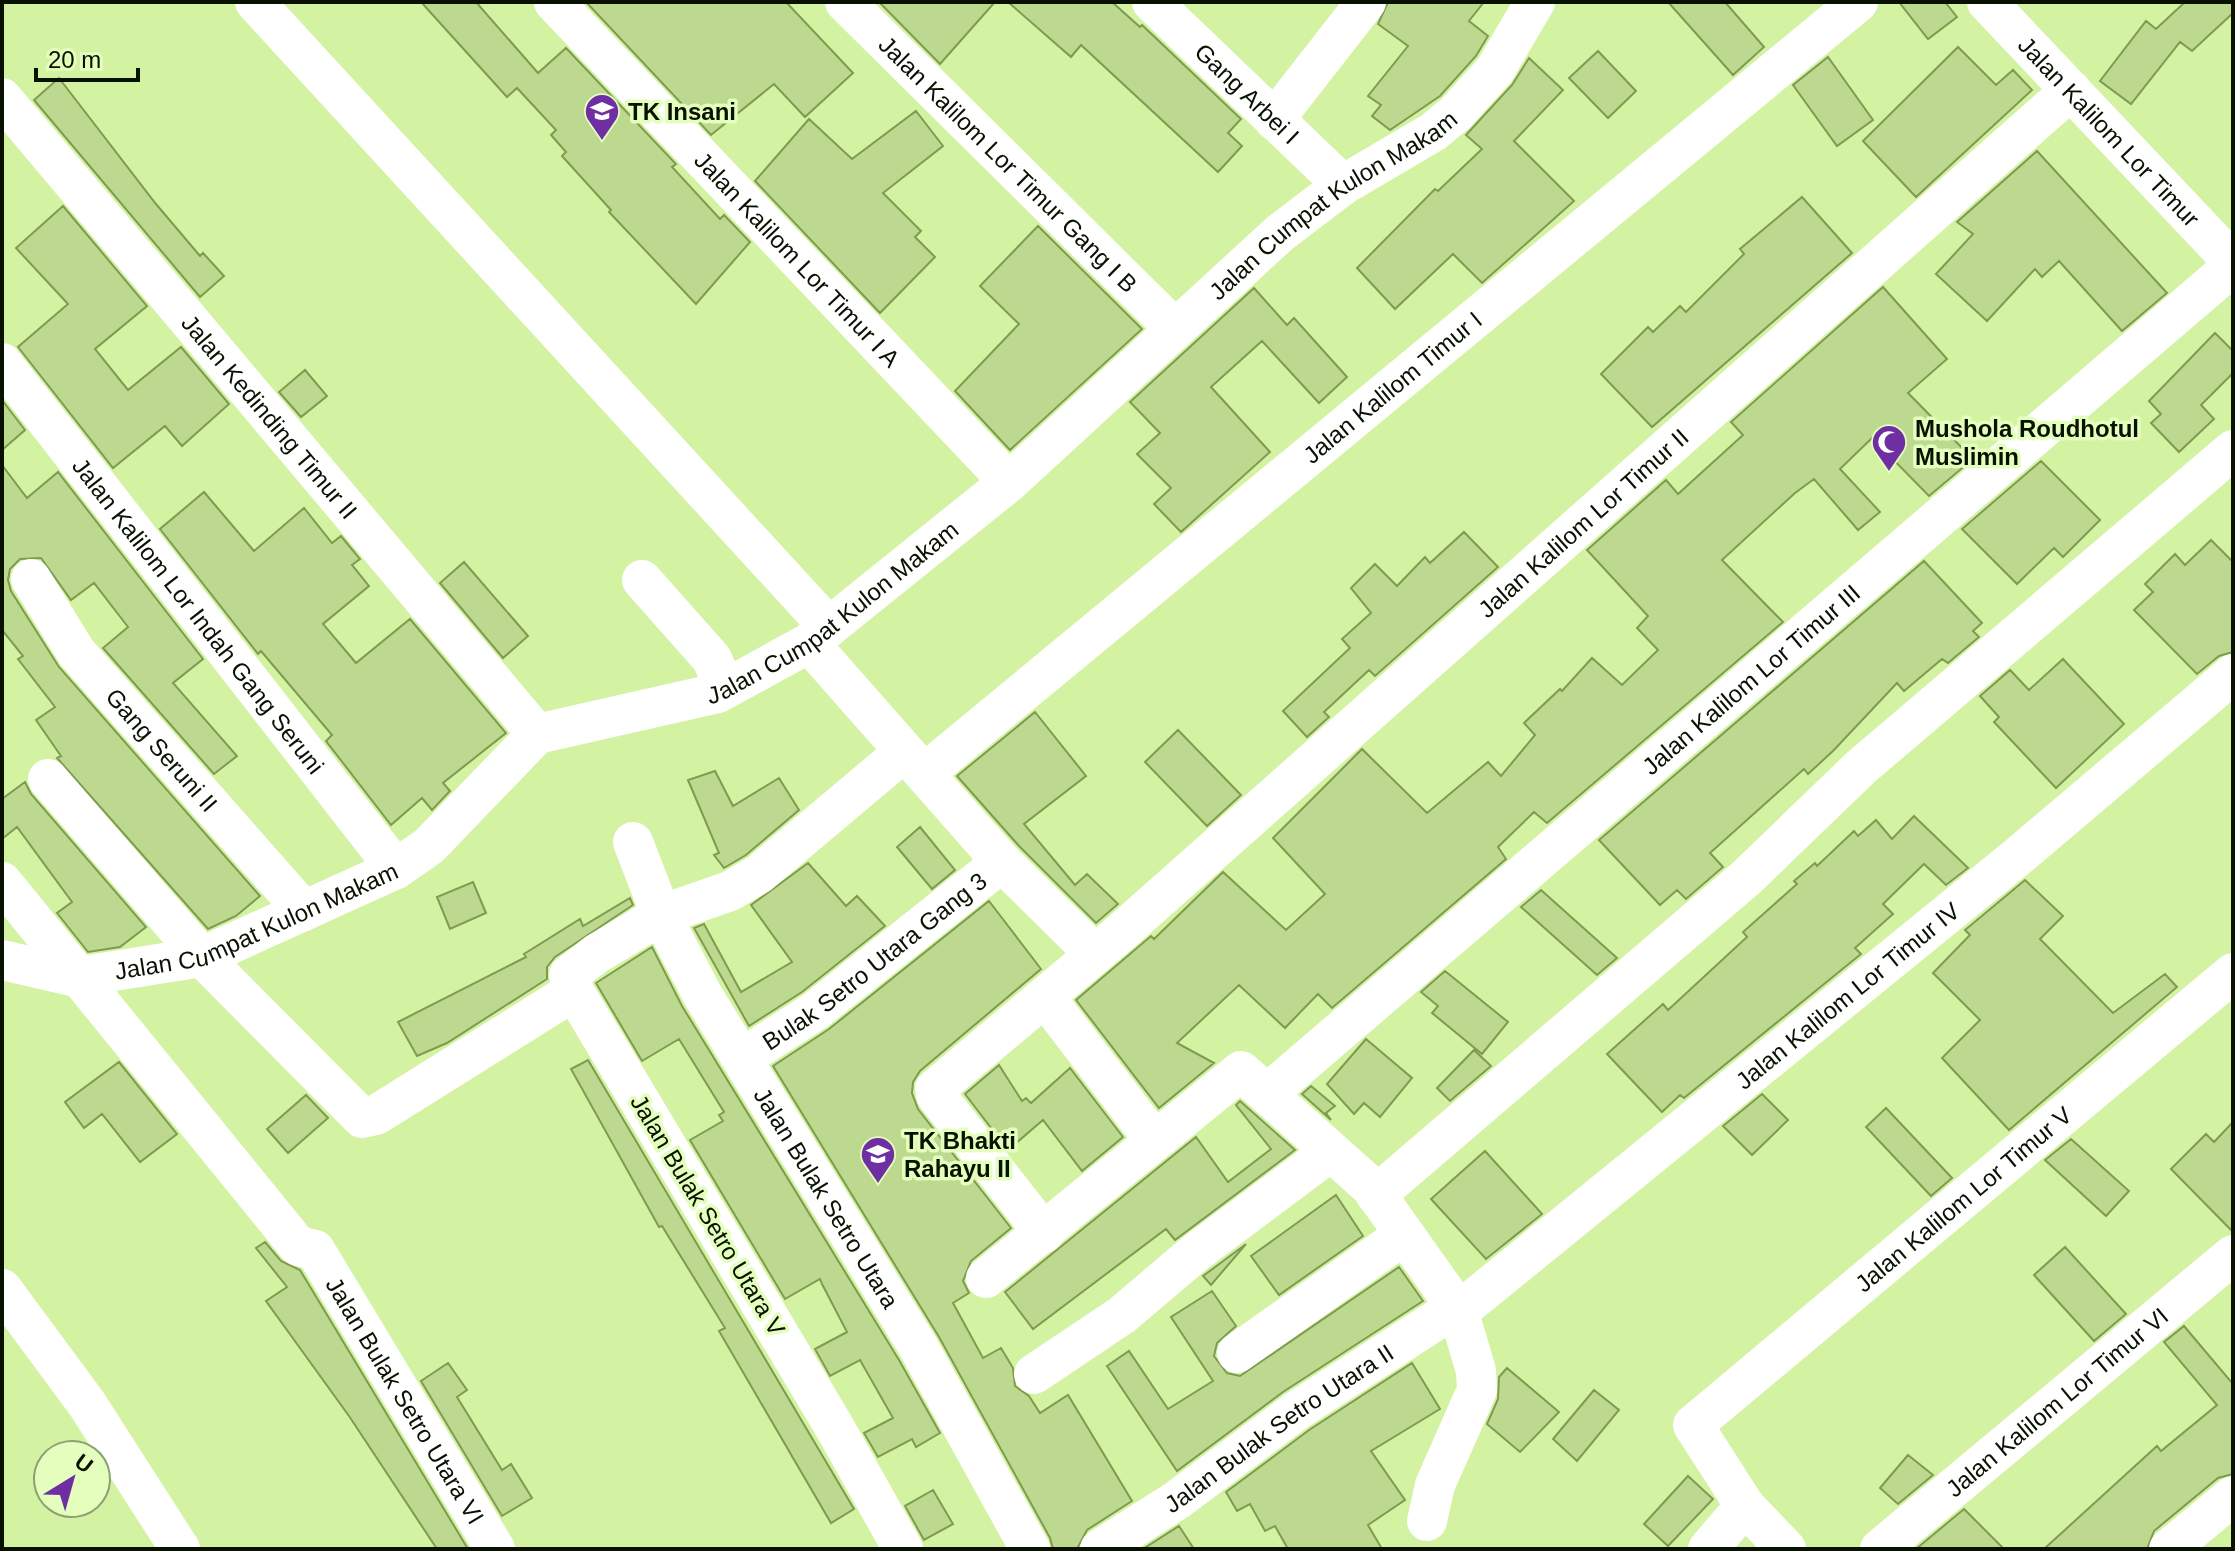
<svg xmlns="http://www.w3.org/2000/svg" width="2235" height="1551" font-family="Arial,sans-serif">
<rect width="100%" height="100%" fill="#d3f3a3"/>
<path fill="#bcd98f" stroke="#7e9b4e" stroke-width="2" d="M421,2H476L538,73L566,48L676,164L672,167L720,219L724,215L750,242L696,304L609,212L611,210L562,156L566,152L551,135L556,130L517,88L507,97Z
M586,2H786L853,73L805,117L774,84L711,135Z
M879,2H995L940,64Z
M1008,2H1112L1140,27L1142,25L1241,119L1228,133L1242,146L1218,172L1081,45L1071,57Z
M1388,2H1484L1469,21L1488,36L1476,56L1440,96L1390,130L1372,116L1381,105L1368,96L1408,46L1378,24Z
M1668,2H1725L1764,47L1733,75Z
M1899,2H1945L1957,17L1928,39Z
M2185,2H2233V13L2192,51L2180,42L2131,104L2100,81L2146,21L2156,29Z
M1958,47L1996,85L2013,70L2032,90L1916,197L1863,141Z
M1598,51L1636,91L1608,118L1569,78Z
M1828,57L1873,120L1837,146L1793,85Z
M1529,58L1563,90L1514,141L1574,201L1482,283L1453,254L1395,309L1357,268L1435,189L1438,191L1482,149L1466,135L1512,85Z
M59,78L156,204L200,256L203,253L224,276L200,297L34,100Z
M916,111L943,146L883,193L921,231L915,237L935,257L880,313L755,181L809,119L852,159Z
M2037,151L2167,293L2122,331L2059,261L2042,277L2035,269L1987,321L1936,274L1973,234L1957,222Z
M1802,197L1852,253L1652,427L1601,374L1648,327L1653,332L1680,306L1686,312L1744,254L1740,249Z
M63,206L147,306L95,349L128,390L181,347L229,404L182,446L165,426L113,468L18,347L68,304L16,248Z
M1038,226L1142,329L1010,450L955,391L1019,324L980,286Z
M1883,287L1947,359L1908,393L1973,459L1929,496L1872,438L1840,469L1880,512L1858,530L1814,479L1795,493L1722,560L1783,622L1547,823L1534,812L1498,847L1506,859L1332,1008L1318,994L1285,1028L1239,985L1177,1043L1214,1063L1159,1108L1076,1000L1151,936L1154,939L1223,872L1286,930L1325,894L1273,838L1362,749L1427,813L1488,762L1501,776L1535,735L1524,723L1560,689L1562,691L1592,658L1622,685L1658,650L1637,628L1648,616L1587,550L1666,480L1678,494L1743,435L1731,422Z
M1254,288L1287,325L1294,318L1347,377L1319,403L1262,341L1211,387L1270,452L1181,532L1154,504L1171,488L1137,454L1160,433L1130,402Z
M2215,333L2233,351V373L2201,405L2214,419L2179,452L2151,423L2161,414L2149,401Z
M305,370L327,396L301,417L279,392Z
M2,400L25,430L2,450Z
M2041,461L2100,520L2063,557L2054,548L2017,584L1962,529Z
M2,465L27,498L58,472L203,659L173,683L237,756L214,774L103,648L128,627L94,583L71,600L41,558L20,559L10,569L8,580L11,591L59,667L260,896L236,916L208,929L57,758L61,756L36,720L55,707L18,659L23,656L2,630Z
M204,492L254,551L304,508L332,543L341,536L360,559L352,565L369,586L323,624L356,663L410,619L506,733L443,783L450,791L432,810L422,798L391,825L326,741L332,735L261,651L258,654L160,529Z
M1464,532L1498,567L1375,676L1369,670L1324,712L1329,717L1307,737L1283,711L1350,648L1342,639L1371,613L1351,588L1375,564L1397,586L1425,557L1430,563Z
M2211,540L2233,562V652L2219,656L2197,674L2134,610L2153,592L2145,584L2175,554L2185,565Z
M1924,561L1982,623L1973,631L1979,637L1948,663L1942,659L1904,691L1897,683L1833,751L1808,774L1804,769L1710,853L1723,867L1686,899L1677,890L1660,905L1599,840Z
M464,562L528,636L503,658L440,583Z
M2063,659L2124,724L2056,788L1994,722L1999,717L1980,696L2010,670L2029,690Z
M1035,712L1086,776L1024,824L1075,885L1087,874L1118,904L1096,923L1019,846L957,776Z
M1178,730L1241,795L1207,826L1145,762Z
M715,771L733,806L779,778L799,810L746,855L724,868L714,855L719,853L688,780Z
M25,782L31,794L146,927L120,947L88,952L57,913L72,902L17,827L2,839V799Z
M1914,816L1968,868L1946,885L1924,864L1883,904L1893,914L1855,948L1861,954L1684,1098L1680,1095L1662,1112L1607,1054L1663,1004L1668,1010L1747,937L1743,932L1797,884L1794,881L1815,863L1817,866L1854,831L1858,836L1876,820L1892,839Z
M920,827L955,870L932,889L897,847Z
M808,863L846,906L857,896L885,926L802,992L749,1026L694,928L704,924L741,992L792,962L751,905Z
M2025,880L2063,916L2040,939L2113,1013L2165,974L2177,987L2009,1130L1942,1058L1980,1020L1933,973L1970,935L1965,930Z
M473,882L486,913L450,929L437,897Z
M1541,890L1617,958L1597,975L1521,907Z
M630,898L633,905L555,957L547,967V979L447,1043L417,1056L398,1022L526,957L524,954L580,919L583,926Z
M989,901L1041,969L920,1071L913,1082L912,1093L918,1109L1011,1228L971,1261L963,1281L969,1293L953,1303L983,1358L1001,1348L1013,1368L1015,1386L1029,1396L1040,1413L1068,1395L1132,1501L1087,1530L1077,1549H1053L1050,1538L939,1337L773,1066L829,1029Z
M652,947L682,1006L899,1360L940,1433L916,1447L912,1439L878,1457L864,1433L893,1418L860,1360L830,1376L815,1349L847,1332L822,1284L820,1279L785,1299L690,1140L723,1121L719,1115L724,1112L679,1039L642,1061L596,983Z
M1445,971L1508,1022L1482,1054L1432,1013L1438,1006L1421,992Z
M1366,1039L1412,1078L1380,1117L1364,1103L1354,1114L1327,1084Z
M1474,1050L1491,1066L1450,1101L1437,1088Z
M588,1060L854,1509L831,1523L719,1331L725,1328L662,1226L659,1227L571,1069Z
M119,1062L177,1134L140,1162L102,1114L84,1128L65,1102Z
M999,1065L1022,1101L1026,1098L1031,1103L1070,1068L1123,1137L1082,1171L1043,1120L1008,1150L965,1094Z
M1311,1086L1335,1106L1326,1113L1331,1120L1302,1094Z
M1762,1094L1788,1120L1752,1155L1723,1126Z
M306,1095L328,1118L288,1153L267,1129Z
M1240,1101L1295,1150L1175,1240L1166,1229L1033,1329L1005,1292L1196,1137L1228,1182L1271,1149L1236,1105Z
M1886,1108L1952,1178L1931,1196L1866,1127Z
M2233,1122V1232L2171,1169L2206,1134L2214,1142Z
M2071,1139L2129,1191L2106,1216L2045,1160Z
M1485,1151L1542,1214L1486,1259L1431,1199Z
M1336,1195L1363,1236L1279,1295L1251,1256Z
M265,1242L281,1261L300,1270L468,1549H437L349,1416L266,1301L287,1287L256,1248Z
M1246,1244L1211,1285L1203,1276Z
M2065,1247L2126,1314L2094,1341L2034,1275Z
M1399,1267L1423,1301L1283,1392L1177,1471L1107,1366L1129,1351L1168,1409L1213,1381L1171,1317L1212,1291L1236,1326L1217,1343L1214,1356L1227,1373L1240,1376Z
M2184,1326L2233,1384V1474L2218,1478L2154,1531L2147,1549H2044L2157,1446L2161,1451L2217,1405L2164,1342Z
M448,1363L467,1390L457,1397L502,1470L511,1464L532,1498L502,1516L421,1381Z
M1412,1363L1440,1409L1371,1451L1405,1500L1368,1525L1382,1549H1288L1275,1526L1265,1531L1250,1504L1237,1511L1226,1492L1309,1430Z
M1507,1368L1559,1412L1520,1452L1487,1424L1498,1399L1499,1377Z
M1594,1390L1619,1410L1577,1461L1553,1439Z
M1908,1455L1933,1475L1898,1504L1880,1488Z
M1688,1476L1713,1499L1668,1546L1644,1524Z
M933,1490L953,1524L924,1540L905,1506Z
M1964,1509L2004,1549H1916Z
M1179,1526L1194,1549H1143Z"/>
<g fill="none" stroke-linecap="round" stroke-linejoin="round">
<g stroke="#fff" stroke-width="40">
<path d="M255,2L829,627"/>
<path id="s1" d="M554,2L1009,482"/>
<path id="s2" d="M845,2L1173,327"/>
<path id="s3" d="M1152,2L1343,185"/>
<path id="s4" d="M1987,2L2233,262"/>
<path id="s5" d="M2,98L537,734"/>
<path d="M1274,120L1366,2"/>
<path id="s6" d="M2,363L396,869"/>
<path id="s7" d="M31,579L76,652L304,911"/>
<path d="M642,580L712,659L725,689"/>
<path d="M809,643L1002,862L1095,954"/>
<path id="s8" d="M925,773L1858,2"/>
<path d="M48,779L202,957L362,1118L376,1115L574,991"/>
<path id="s9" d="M633,842L661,915L702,994L919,1348L1030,1549"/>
<path id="s10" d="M2,882L298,1246L315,1250L495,1549"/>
<path id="s11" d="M2,960L76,977L202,957L396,869L429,846L537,734L718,693L809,643L1009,482L1280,233L1343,185L1433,132L1456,113L1495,70L1535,2"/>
<path d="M1045,997L1154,1140"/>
<path id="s12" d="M744,1057L815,1011L1002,862"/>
<path id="s13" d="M1268,1093L2233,266"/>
<path d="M1376,1195L1746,878L1860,768L2233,450"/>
<path id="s14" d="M1044,1233L936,1095L935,1089L1118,935L2071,90"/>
<path d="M986,1278L1241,1071L1371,1187L1458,1310L1476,1371L1477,1390L1435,1485L1427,1521"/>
<path d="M2,1289L87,1404L180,1549"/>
<path d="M1237,1353L1404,1235"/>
<path d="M1034,1374L1122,1315L1195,1253L1330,1152"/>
<path d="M903,1549L835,1428L574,991L569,975L596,954L661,915L730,891L759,874L904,752"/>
<path id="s15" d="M1100,1549L1177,1500L1296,1411L1444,1315L1463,1308L2016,858L2233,674"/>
<path d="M1708,1549L1745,1506"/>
<path id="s16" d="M1786,1549L1745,1506L1693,1425L2233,973"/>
<path id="s17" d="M1880,1549L2233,1255"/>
<path d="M2169,1549L2233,1496"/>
</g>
</g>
<defs>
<g id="school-pin" transform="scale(1.8)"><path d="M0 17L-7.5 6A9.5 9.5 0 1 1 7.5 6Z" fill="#702ea3" stroke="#e4febe"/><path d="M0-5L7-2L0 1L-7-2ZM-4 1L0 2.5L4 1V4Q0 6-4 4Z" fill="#fff"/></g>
<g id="mosque-pin" transform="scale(1.8)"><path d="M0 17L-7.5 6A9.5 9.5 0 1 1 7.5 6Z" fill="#702ea3" stroke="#e4febe"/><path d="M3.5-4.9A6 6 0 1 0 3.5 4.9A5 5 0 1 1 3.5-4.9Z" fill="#fff"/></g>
</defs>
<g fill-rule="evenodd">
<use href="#school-pin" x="602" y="111"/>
<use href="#mosque-pin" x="1889" y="442"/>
<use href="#school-pin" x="878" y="1154"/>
</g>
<g text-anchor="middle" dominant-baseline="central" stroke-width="7" stroke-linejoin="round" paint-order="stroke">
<g font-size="24" fill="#091200" stroke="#e4febe">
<text stroke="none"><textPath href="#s3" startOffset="132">Gang Arbei I</textPath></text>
<text stroke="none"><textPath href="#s4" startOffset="178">Jalan Kalilom Lor Timur</textPath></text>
<text stroke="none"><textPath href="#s2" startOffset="230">Jalan Kalilom Lor Timur Gang I B</textPath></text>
<text stroke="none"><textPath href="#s11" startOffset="1586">Jalan Cumpat Kulon Makam</textPath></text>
<text stroke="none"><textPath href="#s1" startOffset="354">Jalan Kalilom Lor Timur I A</textPath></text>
<text stroke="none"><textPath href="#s8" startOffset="606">Jalan Kalilom Timur I</textPath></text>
<text stroke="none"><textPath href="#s5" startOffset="416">Jalan Kedinding Timur II</textPath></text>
<text stroke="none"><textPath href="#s14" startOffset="1042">Jalan Kalilom Lor Timur II</textPath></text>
<text stroke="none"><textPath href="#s11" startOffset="938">Jalan Cumpat Kulon Makam</textPath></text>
<text stroke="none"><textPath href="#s6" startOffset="320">Jalan Kalilom Lor Indah Gang Seruni</textPath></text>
<text stroke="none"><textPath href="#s13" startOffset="636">Jalan Kalilom Lor Timur III</textPath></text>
<text stroke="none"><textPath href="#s7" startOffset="216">Gang Seruni II</textPath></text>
<text stroke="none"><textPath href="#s11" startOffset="266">Jalan Cumpat Kulon Makam</textPath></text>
<text stroke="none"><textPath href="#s12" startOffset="162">Bulak Setro Utara Gang 3</textPath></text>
<text stroke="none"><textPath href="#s15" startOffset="932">Jalan Kalilom Lor Timur IV</textPath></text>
<text stroke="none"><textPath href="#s9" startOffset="406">Jalan Bulak Setro Utara</textPath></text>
<text stroke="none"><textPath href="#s16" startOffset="508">Jalan Kalilom Lor Timur V</textPath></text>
<text transform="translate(708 1215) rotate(59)">Jalan Bulak Setro Utara V</text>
<text stroke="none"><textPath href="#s10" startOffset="662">Jalan Bulak Setro Utara VI</textPath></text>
<text stroke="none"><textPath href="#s17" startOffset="230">Jalan Kalilom Lor Timur VI</textPath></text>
<text stroke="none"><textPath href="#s15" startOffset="216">Jalan Bulak Setro Utara II</textPath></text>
</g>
<g font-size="24" font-weight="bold" fill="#091200" stroke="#e4febe" text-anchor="start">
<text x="628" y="111">TK Insani</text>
<text x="1915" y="428">Mushola Roudhotul<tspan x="1915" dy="28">Muslimin</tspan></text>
<text x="904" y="1140">TK Bhakti<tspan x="904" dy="28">Rahayu II</tspan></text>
</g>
</g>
<rect width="2235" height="1551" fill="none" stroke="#091200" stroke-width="8"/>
<g transform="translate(72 1479) rotate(37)"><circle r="38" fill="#e4febe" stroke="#8ca072" stroke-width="2"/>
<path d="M0-6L14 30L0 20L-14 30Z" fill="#702ea3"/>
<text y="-12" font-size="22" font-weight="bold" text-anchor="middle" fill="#091200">U</text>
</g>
<path d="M36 68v12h102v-12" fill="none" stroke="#091200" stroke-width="4"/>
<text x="48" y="68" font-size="24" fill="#091200" stroke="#e4febe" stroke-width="6" paint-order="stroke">20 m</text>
</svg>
